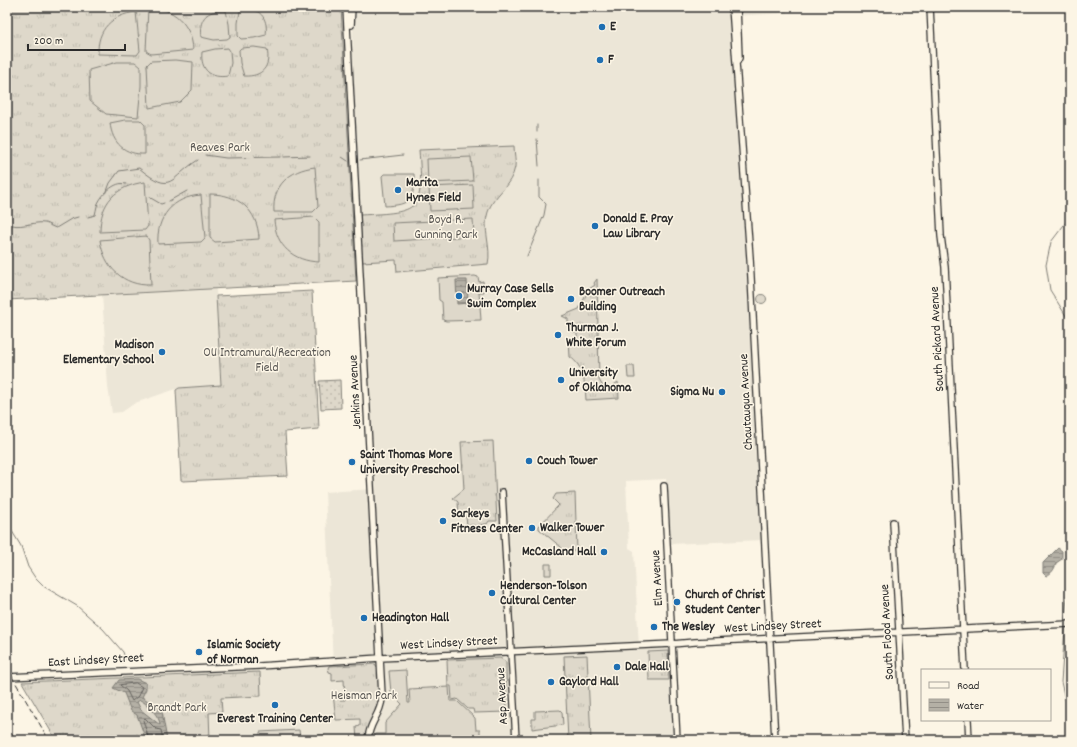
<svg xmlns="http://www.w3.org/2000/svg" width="1077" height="747" font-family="Dekko,sans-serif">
<defs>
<pattern id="grass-tufts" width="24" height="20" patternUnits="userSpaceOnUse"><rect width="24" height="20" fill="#ded8ca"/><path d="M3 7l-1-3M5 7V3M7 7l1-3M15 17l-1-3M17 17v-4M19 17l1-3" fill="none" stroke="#bfbaae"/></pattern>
<pattern id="garden-dots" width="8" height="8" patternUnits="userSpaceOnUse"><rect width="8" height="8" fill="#ded8ca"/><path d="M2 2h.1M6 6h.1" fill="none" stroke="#bfbaae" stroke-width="1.8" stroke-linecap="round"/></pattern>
<pattern id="water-rules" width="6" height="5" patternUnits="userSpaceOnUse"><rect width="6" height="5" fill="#b4b0a5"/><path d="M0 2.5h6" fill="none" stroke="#938f87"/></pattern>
</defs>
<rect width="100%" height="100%" fill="#fcf5e5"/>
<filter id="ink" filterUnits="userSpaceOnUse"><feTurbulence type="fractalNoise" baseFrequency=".025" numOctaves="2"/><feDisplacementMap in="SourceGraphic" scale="8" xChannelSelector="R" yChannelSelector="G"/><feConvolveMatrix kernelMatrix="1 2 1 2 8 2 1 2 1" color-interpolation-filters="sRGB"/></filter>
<g filter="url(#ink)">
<path fill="#ece6d7" d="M354,7H786L787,13L732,16L763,540L669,544L666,479L626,481L629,548L634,551L639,649L671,648L675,740H192L188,673L333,665L325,492L374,489L352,52Z
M216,288L221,385L179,388L135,403L122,412L112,413L108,387L102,294Z"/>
<path fill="url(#grass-tufts)" stroke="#84827a" d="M32,7H341L356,281L7,300V8Z
M514,146C514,153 516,160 515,167C512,186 493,195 488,212C482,228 492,248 488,264L397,272L396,260L362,262L360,215C420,212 424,212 419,150Z
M597,279L599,380L604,388L611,387L618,382L619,398L586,400C585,384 584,366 570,357L569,340L577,338V333L568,330V319L562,316L579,309L589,289L595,285L594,283Z
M312,291L319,429L285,432L288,476L183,481L181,480L176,390L179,388L221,385L216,296Z
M493,441L497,521H489L487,524L478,525V528H474V525H467L466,517H459L458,502L453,498L464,489L461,442Z
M575,493L577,551H562L561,547L539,529V526L559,505L553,499L556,494Z
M668,651L669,680H649L648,652Z
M587,655L591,740H568L564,656Z
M500,658L506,662L507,712L474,713L473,709H468L457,699L452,700L451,686H448L447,660Z
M375,664C391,682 375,718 368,740H357L356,727L360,726V719L336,720L333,694H339L340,700H345L344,680L332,681V673L329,672L328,668L329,666Z
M260,672L261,696L221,698L222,712L209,713L210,740H56L22,682Z
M560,710L562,712L563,725L532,729V719H535V711Z"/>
<path fill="url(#garden-dots)" stroke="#84827a" d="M340,380L341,408L321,409L319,381Z"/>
<path fill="#ded8ca" stroke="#84827a" d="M148,8C173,6 192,25 193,50L151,54L146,51Z
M246,9C262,9 268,20 266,35L254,38L241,39L238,36V23L240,11Z
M218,11H226L229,24L230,37L227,39L214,40L201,37C199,24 203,12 218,11Z
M136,12L140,51L137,55L98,54C97,29 112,15 136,12Z
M254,47L267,49C271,67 262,77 244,76L240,63L239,50L241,48Z
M228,48L230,51L231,63L228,76C211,79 200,70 202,52L215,49Z
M175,60L193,62L192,90L180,102L149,108L147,65L151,61Z
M117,62H135L141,67V86L138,117L106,114L90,101L89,70Z
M125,120H140L145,125V154C125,155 112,143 110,123Z
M471,157L473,181L428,183L427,159Z
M315,167L318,207L313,212H274C272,186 289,170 315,167Z
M384,174H414C415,200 410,205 385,206L382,176Z
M145,182L148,226L145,230L100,232C100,202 116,186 145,182Z
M473,185L474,209L430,211L429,187Z
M210,194C238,194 258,210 259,239L215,242L210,238Z
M201,195L205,238L201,242L158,244C156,217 173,197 201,195Z
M314,217L319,222V262C293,261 276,246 274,220Z
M473,219L474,236L394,241L393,223Z
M146,236L149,240L151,285C123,286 104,267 100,240Z
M475,276L478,277L479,282L483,281L484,292H479L481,320L446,321L443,320L442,302L439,300L438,278Z
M757.5 299a4.5 4.5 0 1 1 9 0a4.5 4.5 0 1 1-9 0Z
M627,366H634L635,378H628Z
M545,564H551V575H545Z
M406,670L408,703H410L409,689L449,687L450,701H457L475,718L476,730H480V740H375V734H385V723L402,704L391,693L389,671Z
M299,730L300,737L324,735V740H240L255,738V735H260V732Z"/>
<path fill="url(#water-rules)" stroke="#7d7b74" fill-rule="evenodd" d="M456,280H467L468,303L457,304Z
M1058,548L1062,551V559L1056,563C1055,569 1051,574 1046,576L1043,573V563Z
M137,679L146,683V689L142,697L159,708L162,712L167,740H146L137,715L131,711L124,693L113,688L119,680ZM140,700C147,703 161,718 160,725L141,710L137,702Z"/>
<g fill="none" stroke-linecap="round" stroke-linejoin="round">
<path stroke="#62605c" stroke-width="1" d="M136,683L142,687L138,696L132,701L127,691L120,685Z
M149,740L143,720L145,718L156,729L161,730L163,740"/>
<path stroke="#7d7b74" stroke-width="1" d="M537,125V132
M537,139L539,166
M205,155L226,158L281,157
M284,157L310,156
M342,157L348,161
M360,160L403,155
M107,191L110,183L119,171L139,168C173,196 169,178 198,160
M149,197L161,204L164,203
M169,201L187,191
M88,217L95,215C96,212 96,209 97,206C100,196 115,180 126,184
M1070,217L1051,242L1046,265L1050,290L1068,319L1070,325
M7,223C19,230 32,221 45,223C49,224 52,227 56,228L71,219L78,217
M527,256L544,215L546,204L539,197V180
M7,523L21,546L28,567L36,579L43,586L77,606L103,629L123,652L125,658L123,662
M1065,620L1070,563
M1065,629L1061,682L1070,720"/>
<g stroke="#2b2b2b" stroke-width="8">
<path id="secondary" d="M346,7L382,696C382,714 368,723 368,740
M732,7L750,258L775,740
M737,7L739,58L737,62
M930,7L941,236L945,267L965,670
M351,25L352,7
M664,486L677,740
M502,492L516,740
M893,522L905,740
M7,677L259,666L380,658L672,644L695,642L1070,624
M968,720L969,740"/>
</g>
<use href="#secondary" stroke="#fcf5e5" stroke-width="5.5"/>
<path stroke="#2b2b2b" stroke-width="1" stroke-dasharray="6 3" stroke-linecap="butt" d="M7,668L49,740"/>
</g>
</g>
<g fill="#1f6fb2" stroke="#fcf5e5" stroke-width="1.5">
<circle cx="602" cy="27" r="4"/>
<circle cx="600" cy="60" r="4"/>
<circle cx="398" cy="190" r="4"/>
<circle cx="595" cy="226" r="4"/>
<circle cx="459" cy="296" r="4"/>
<circle cx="571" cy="299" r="4"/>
<circle cx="558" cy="335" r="4"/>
<circle cx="162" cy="352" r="4"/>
<circle cx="561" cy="380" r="4"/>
<circle cx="722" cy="392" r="4"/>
<circle cx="529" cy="461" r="4"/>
<circle cx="352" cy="462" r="4"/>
<circle cx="443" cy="521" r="4"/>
<circle cx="532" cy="528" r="4"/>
<circle cx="604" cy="552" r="4"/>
<circle cx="492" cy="593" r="4"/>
<circle cx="677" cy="602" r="4"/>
<circle cx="364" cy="618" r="4"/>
<circle cx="654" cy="627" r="4"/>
<circle cx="199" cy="652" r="4"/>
<circle cx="617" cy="667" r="4"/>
<circle cx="551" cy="682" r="4"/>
<circle cx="275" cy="705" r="4"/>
</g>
<g text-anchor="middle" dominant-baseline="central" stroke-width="3" stroke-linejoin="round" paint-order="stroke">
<g font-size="13" font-weight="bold" fill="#2b2b2b" stroke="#fcf5e5" text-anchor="start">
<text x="610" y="27">E</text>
<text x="608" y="60">F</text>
<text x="406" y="183">Marita<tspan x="406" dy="15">Hynes Field</tspan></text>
<text x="603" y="219">Donald E. Pray<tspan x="603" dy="15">Law Library</tspan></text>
<text x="467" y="289">Murray Case Sells<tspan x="467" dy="15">Swim Complex</tspan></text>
<text x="579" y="292">Boomer Outreach<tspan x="579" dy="15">Building</tspan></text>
<text x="566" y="328">Thurman J.<tspan x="566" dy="15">White Forum</tspan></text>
<text x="154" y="345" text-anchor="end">Madison<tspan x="154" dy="15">Elementary School</tspan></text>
<text x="569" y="373">University<tspan x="569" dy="15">of Oklahoma</tspan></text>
<text x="714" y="392" text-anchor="end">Sigma Nu</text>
<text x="360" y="455">Saint Thomas More<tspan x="360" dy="15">University Preschool</tspan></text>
<text x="537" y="461">Couch Tower</text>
<text x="451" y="514">Sarkeys<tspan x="451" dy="15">Fitness Center</tspan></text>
<text x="540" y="528">Walker Tower</text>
<text x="596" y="552" text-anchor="end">McCasland Hall</text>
<text x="500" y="586">Henderson-Tolson<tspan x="500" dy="15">Cultural Center</tspan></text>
<text x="685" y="595">Church of Christ<tspan x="685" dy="15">Student Center</tspan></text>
<text x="372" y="618">Headington Hall</text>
<text x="662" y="627">The Wesley</text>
<text x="207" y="645">Islamic Society<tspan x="207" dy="15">of Norman</tspan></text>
<text x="625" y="667">Dale Hall</text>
<text x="559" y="682">Gaylord Hall</text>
<text x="275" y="719" text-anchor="middle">Everest Training Center</text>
</g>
<g font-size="13" fill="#585653" stroke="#fcf5e5">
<text x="220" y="148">Reaves Park</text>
<text x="446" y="220">Boyd R.<tspan x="446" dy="15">Gunning Park</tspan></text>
<text x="267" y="353">OU Intramural/Recreation<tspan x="267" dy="15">Field</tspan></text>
<text x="364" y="696">Heisman Park</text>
<text x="177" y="708">Brandt Park</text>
</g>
<g font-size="13" fill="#2b2b2b" stroke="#fcf5e5">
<text transform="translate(938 339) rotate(-93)">South Pickard Avenue</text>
<text transform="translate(356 392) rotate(-93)">Jenkins Avenue</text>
<text transform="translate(747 402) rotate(-93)">Chautauqua Avenue</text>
<text transform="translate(658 578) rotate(-93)">Elm Avenue</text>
<text transform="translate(773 627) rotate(-3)">West Lindsey Street</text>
<text transform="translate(888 632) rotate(-93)">South Flood Avenue</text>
<text transform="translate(449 644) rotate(-3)">West Lindsey Street</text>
<text transform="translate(96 661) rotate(-3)">East Lindsey Street</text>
<text transform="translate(503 696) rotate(-93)">Asp Avenue</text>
</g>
</g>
<rect width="1077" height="747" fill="none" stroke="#fcf5e5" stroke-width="24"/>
<rect x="12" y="12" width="1053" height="723" fill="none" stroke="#2b2b2b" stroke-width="1.5" filter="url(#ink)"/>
<rect x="921" y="669" width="130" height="52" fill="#fcf5e5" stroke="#a8a49b"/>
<rect x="929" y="682" width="20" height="6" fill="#fcf5e5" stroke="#a8a49b"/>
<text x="957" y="689" font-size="12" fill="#2b2b2b">Road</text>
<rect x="929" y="699" width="20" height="12" fill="url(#water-rules)" stroke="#a8a49b"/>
<text x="957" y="709" font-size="12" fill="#2b2b2b">Water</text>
<path d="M28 44v6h97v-6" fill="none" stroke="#2b2b2b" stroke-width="2"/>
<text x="34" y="44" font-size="12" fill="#2b2b2b" stroke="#fcf5e5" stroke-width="3" paint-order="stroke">200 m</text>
</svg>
